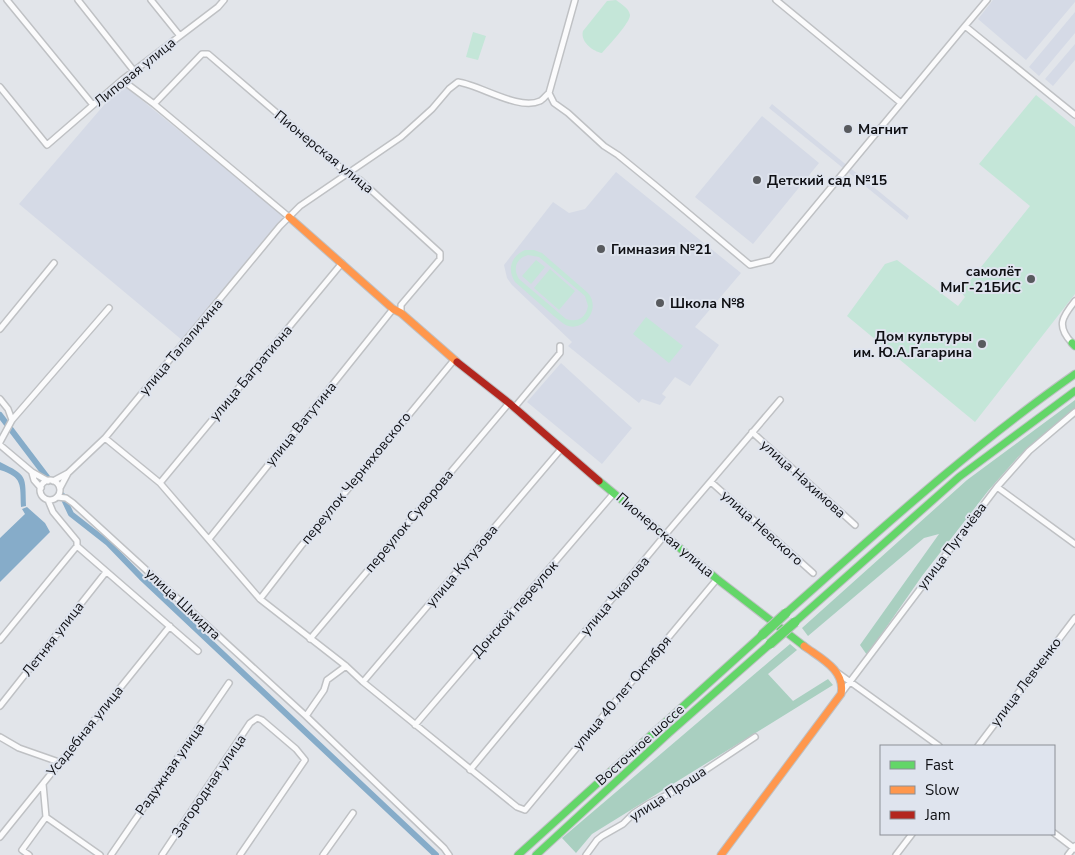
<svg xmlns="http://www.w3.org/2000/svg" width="1075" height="855" font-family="'Nunito Sans',sans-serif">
<rect width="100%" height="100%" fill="#e2e5ea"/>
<path fill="#d5dae6" d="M993,0H1075V2L1026,60L978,19Z
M1075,12V33L1039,76L1029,67Z
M1075,44V60L1053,86L1045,79Z
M122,84L285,217L182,340L19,204Z
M772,104L909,216L907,220L769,108Z
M762,116L819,163L753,244L695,197Z
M616,172L741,273L695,327L719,345L690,386L675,377L662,394L666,397L660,405L642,399L639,403L568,346L572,342L512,285L507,278L504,265L553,202L569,213L585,209Z
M561,363L632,428L602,464L527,402Z"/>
<path fill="#c4e6d8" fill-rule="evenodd" d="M616,0C621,4 629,8 630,15C630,23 608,46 602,53C592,51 580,41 583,31L607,1Z
M473,32L486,36L478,60L466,57Z
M1036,95L1075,127V294L975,422L847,316L885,264L897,260L958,306L965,297L961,292L1030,206L979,164Z
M525,250H534L542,253L588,293C602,309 582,335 564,324C558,320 553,315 548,311C537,301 526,292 515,282C507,270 511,256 525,250ZM528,255L539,257L585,296L588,306C586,318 577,323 566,319L519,279C512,268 517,258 528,255Z
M536,260L545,267L531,284L522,276Z
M550,269L575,291L559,310L534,288Z
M646,317L683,346L669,363L633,334Z"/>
<path fill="#a9cfc0" d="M1075,400V410L1018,457L988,491L922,576L867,655L860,645L939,534L924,538L808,636L802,628L967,480Z
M790,644L797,650L768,674L793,701L828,679L833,685L592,834L576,853L562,838Z"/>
<path fill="#86acc9" d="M0,462C28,476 25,475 26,506L21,507C20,485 23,477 0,470Z
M27,507L45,523L50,532L0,582V538L25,514L22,509Z"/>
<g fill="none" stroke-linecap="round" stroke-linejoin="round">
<path stroke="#86acc9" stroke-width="6" d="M0,415L50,481
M62,495L71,514L108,543L141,577L436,855"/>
<g stroke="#bfc1c4" stroke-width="8">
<path id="street" d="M7,0L93,105
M78,0L134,71
M151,0L180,36
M575,0L549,93L554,103L568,113L604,146L618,155L656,186L750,265L771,260L965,26L1075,115
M776,0L901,103
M965,26L987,0
M122,80L154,104L289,217
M0,87L47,145L122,80L218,7L224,0
M154,104L202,54H208L348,174L360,180L440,253V259L401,305V313
M0,329L54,263
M1072,343C1056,326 1062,317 1075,301
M0,399L8,409L12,420
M514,408L560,353V346
M752,432L855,525
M105,438L160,483L260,599L346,666L363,682L517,807L525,810L717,579
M0,442L12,420L109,308
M0,445L32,472L48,481
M32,473L34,480L41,488
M68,473L105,438L280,226L300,206L401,137L432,109L449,89L458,82C480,85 519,111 540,101C543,100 546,95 549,93
M40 490a10 10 0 1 1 20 0a10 10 0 1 1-20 0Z
M53,481L68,473L60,488
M711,482L813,573
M160,483L342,263
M997,487L1075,544
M57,497L66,498L73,503L306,716
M48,500L53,512L77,541V546L198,651
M209,539L393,309
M260,599L301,546L454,360
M310,639L509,403
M0,640L77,546
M346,666L327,680L324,690L306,716L444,848L449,855
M838,673L939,746
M363,682L561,449
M843,691L997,487L1029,451L1075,412
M0,706L106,572
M415,725L614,493
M0,737L19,748L59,762
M978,746L1075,618
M470,770L665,535L780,400
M46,817L100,855
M1054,833L1075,849
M0,837L170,626
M29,855L22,850L46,817L43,784
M111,855L229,683
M162,855L250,723L257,718L262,720L296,749L305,760L240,855
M323,855L353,813
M586,855L597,840L602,836L623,824L634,813L648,804L671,793L755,737
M896,855L912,834
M1068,855L1075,846"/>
</g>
<g stroke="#bfc1c4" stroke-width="9">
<path id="fast" d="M1072,343L1075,346
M599,481L717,579L804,646
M786,613C880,530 972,446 1075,374
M795,622L959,477L1075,391
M518,855L762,635
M536,855L669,733L770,644"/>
</g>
<g stroke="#bfc1c4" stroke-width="9">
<path id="slow" d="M289,217L393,309L401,313L457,362
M721,855L841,694C846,670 820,658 804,646"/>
</g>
<g stroke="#bfc1c4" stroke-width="9">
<path id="jam" d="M457,362L509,403L599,481"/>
</g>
<use href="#street" stroke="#fbfbfc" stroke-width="5"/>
<use href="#fast" stroke="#63d668" stroke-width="7"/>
<use href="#slow" stroke="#ff974d" stroke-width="7"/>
<use href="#jam" stroke="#b3261e" stroke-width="7"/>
<g stroke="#c0c1c4" stroke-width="11" stroke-linecap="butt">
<path id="fast-bridge" d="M762,635L786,613
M770,644L795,622"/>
</g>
<use href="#fast-bridge" stroke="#63d668" stroke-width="9"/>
</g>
<g fill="#585a5e" stroke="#dfe4ee" stroke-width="2">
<circle cx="848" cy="129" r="5"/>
<circle cx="757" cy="180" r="5"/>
<circle cx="601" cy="249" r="5"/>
<circle cx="1031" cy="279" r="5"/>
<circle cx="660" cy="303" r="5"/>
<circle cx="982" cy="344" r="5"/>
</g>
<g text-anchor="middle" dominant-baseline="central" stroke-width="4" stroke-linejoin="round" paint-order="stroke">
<g font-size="14" fill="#0e0f13" stroke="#dfe4ee">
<text transform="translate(135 72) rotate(-39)">Липовая улица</text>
<text transform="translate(324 152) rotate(39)">Пионерская улица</text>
<text transform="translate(181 347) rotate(-50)">улица Талалихина</text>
<text transform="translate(251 373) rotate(-50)">улица Багратиона</text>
<text transform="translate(301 424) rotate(-51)">улица Ватутина</text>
<text transform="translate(356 478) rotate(-51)">переулок Черняховского</text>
<text transform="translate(803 479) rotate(42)">улица Нахимова</text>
<text transform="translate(409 521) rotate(-50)">переулок Суворова</text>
<text transform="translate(762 528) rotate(42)">улица Невского</text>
<text transform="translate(665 535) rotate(40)">Пионерская улица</text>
<text transform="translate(952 546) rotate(-53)">улица Пугачёва</text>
<text transform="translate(462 566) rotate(-50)">улица Кутузова</text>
<text transform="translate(615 596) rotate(-50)">улица Чкалова</text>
<text transform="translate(183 604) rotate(43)">улица Шмидта</text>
<text transform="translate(515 609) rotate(-49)">Донской переулок</text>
<text transform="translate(53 639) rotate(-52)">Летняя улица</text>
<text transform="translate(1026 682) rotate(-53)">улица Левченко</text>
<text transform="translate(622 693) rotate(-50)">улица 40 лет Октября</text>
<text transform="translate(85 731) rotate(-51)">Усадебная улица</text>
<text transform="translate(640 745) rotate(-42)">Восточное шоссе</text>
<text transform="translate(170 769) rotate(-55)">Радужная улица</text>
<text transform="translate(209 786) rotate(-56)">Загородная улица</text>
<text transform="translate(668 794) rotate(-33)">улица Проша</text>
</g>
<g font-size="14" font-weight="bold" fill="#0e0f13" stroke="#dfe4ee" text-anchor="start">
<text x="858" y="129">Магнит</text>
<text x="767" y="180">Детский сад №15</text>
<text x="611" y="249">Гимназия №21</text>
<text x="1021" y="271" text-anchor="end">самолёт<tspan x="1021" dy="16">МиГ-21БИС</tspan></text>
<text x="670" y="303">Школа №8</text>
<text x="972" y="336" text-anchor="end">Дом культуры<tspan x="972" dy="16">им. Ю.А.Гагарина</tspan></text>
</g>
</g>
<rect x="880" y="745" width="175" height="90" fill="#dfe4ee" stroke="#8b8f96"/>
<rect x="890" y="761" width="25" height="8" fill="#63d668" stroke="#8b8f96"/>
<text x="925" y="770" font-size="15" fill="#0e0f13">Fast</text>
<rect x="890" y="786" width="25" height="8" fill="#ff974d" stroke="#8b8f96"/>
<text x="925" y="795" font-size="15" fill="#0e0f13">Slow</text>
<rect x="890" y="811" width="25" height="8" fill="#b3261e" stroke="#8b8f96"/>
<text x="925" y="820" font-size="15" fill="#0e0f13">Jam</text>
</svg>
